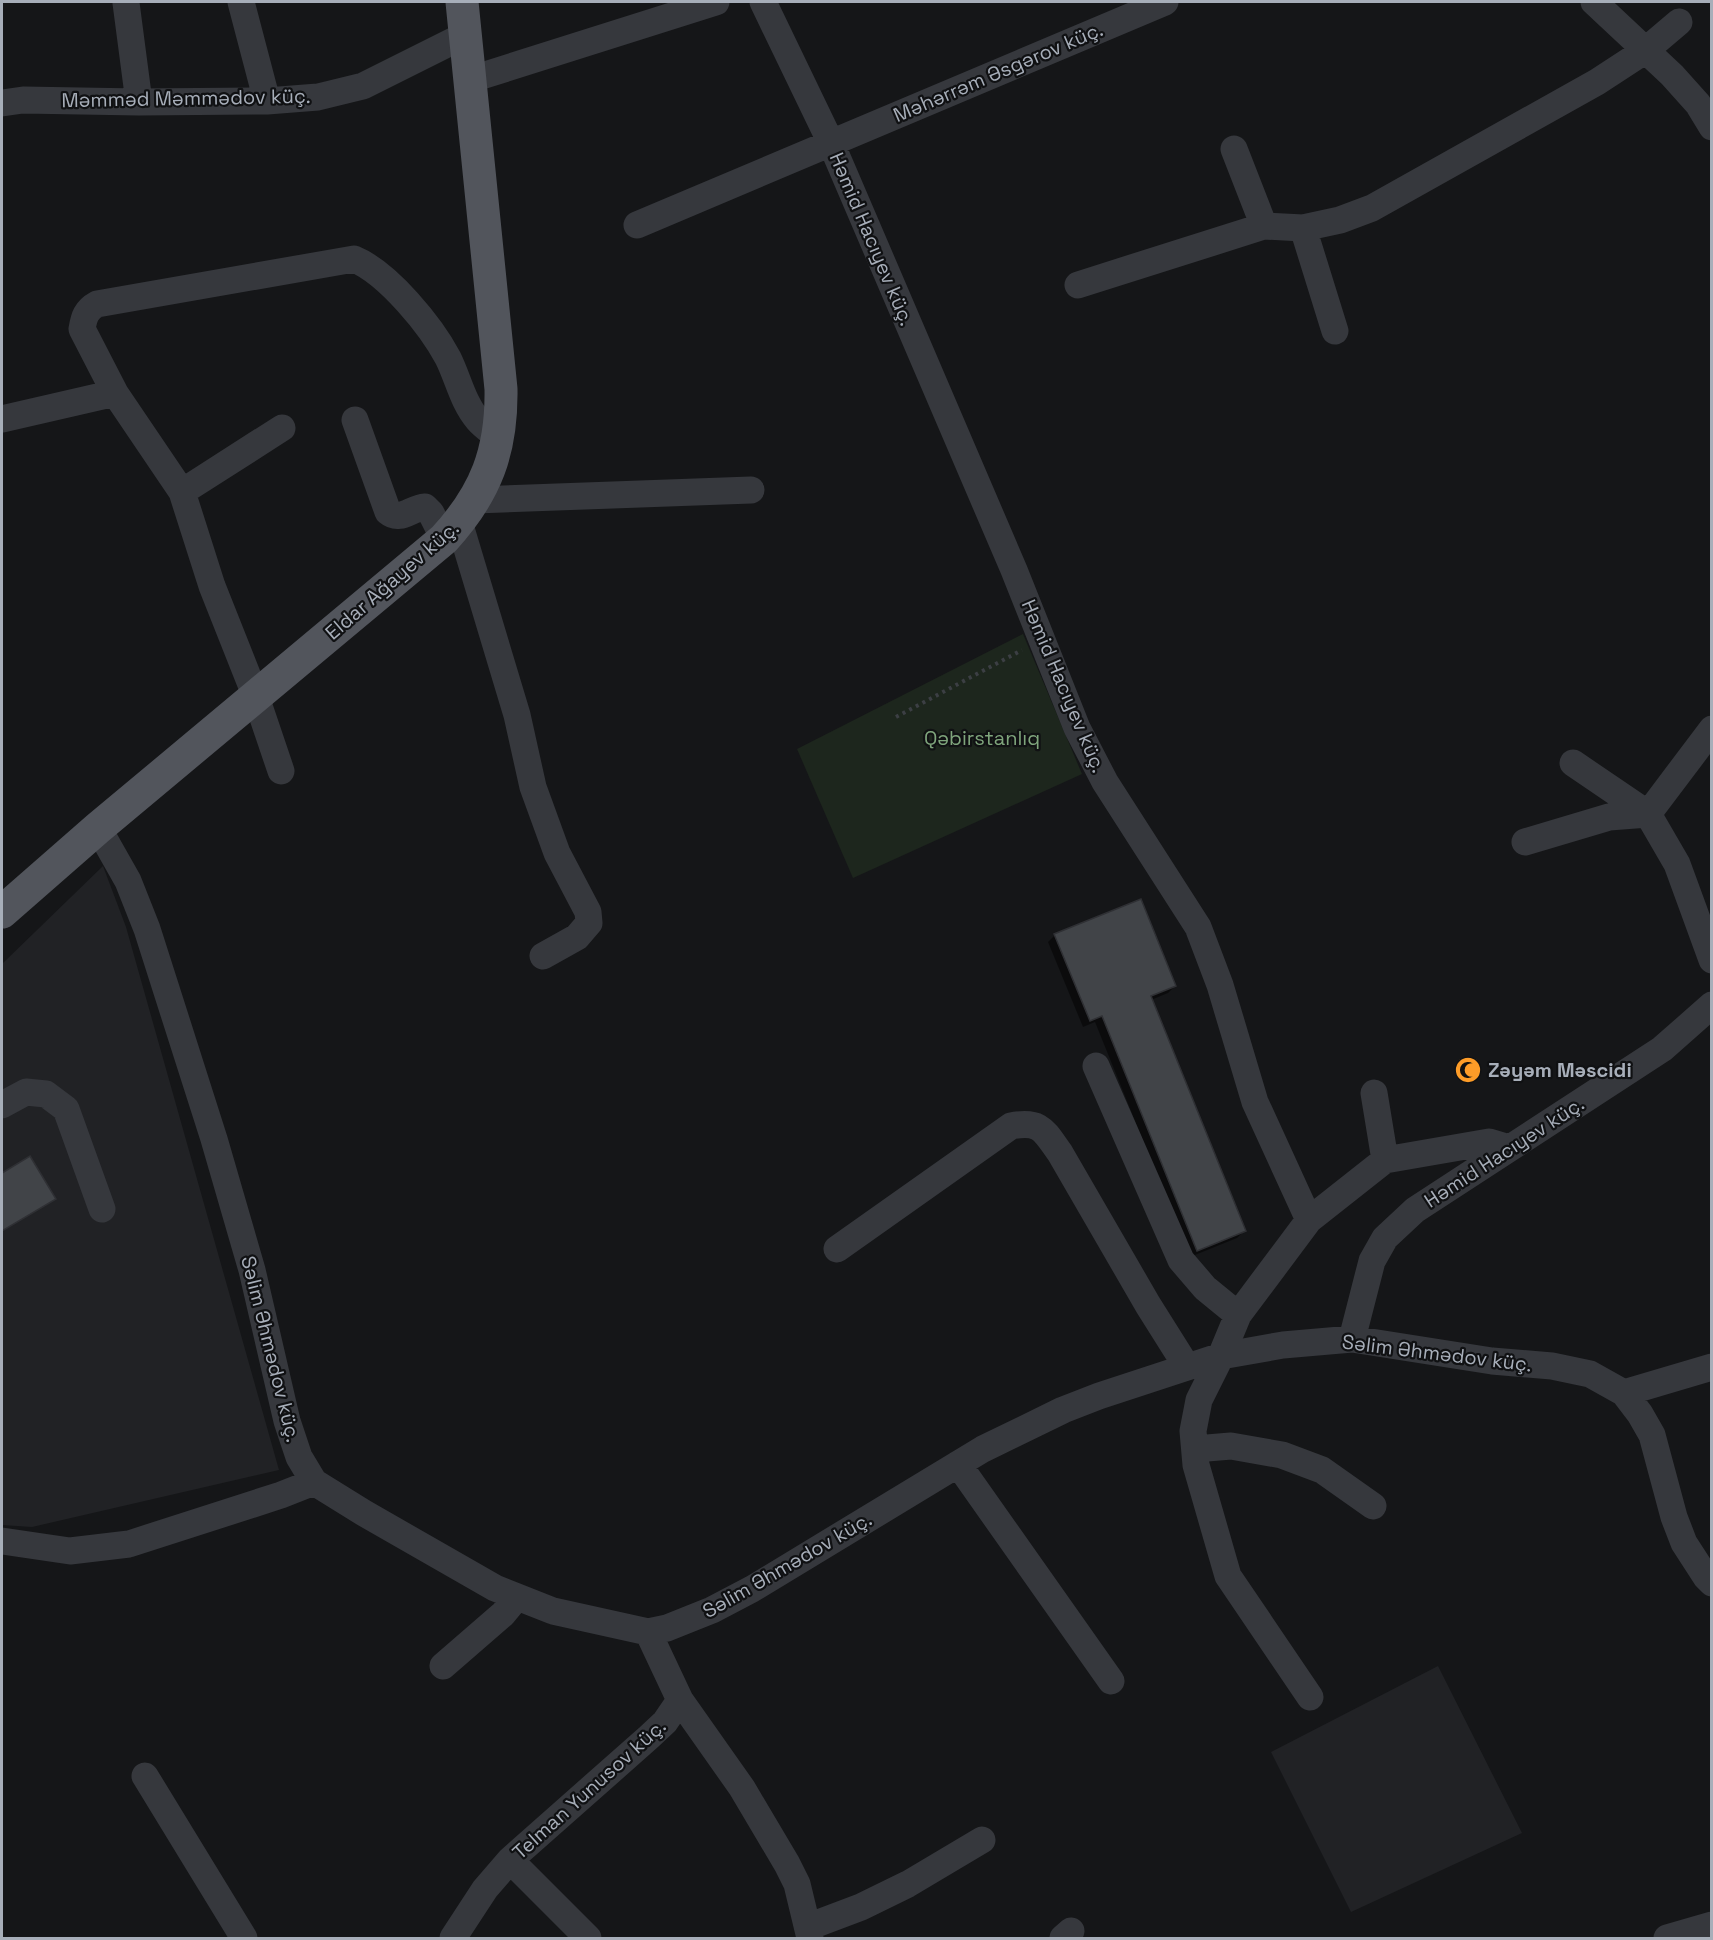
<svg xmlns="http://www.w3.org/2000/svg" width="1713" height="1940" font-family="'Space Grotesk',sans-serif">
<rect width="100%" height="100%" fill="#151618"/>
<path fill="#212225" d="M103,866L126,927L279,1470L32,1527L2,1525V964Z
M1438,1666L1522,1833L1351,1912L1271,1752Z"/>
<path fill="#1d261d" d="M1023,634L1082,774L853,878L797,749Z"/>
<path fill="#0007" d="M1055,935L1175,986L1168,993L1151,1000L1244,1231L1237,1238L1190,1257L1095,1022L1083,1027L1048,942Z
M30,1158L52,1201L2,1231V1175Z"/>
<path fill="#414448" stroke="#2f3034" stroke-width="1.5" d="M1141,899L1176,986L1151,996L1246,1231L1197,1251L1102,1016L1090,1021L1054,934Z
M30,1156L56,1199L2,1231V1173Z"/>
<g fill="none" stroke-linecap="round" stroke-linejoin="round">
<path stroke="#3c3f44" stroke-width="4" stroke-dasharray="3 4.5" stroke-linecap="butt" d="M896,717L1022,650"/>
<path stroke="#36383d" stroke-width="27" d="M241,2L267,101
M763,2L831,143L1014,570L1077,728L1105,782L1198,927L1220,985L1255,1102L1309,1220
M1594,2L1672,75L1698,104L1712,127
M126,3L139,102
M469,80L716,2
M2,103L23,100L139,102L267,101L318,97L363,86L465,35
M1234,149L1264,226
M637,225L1165,2
M1303,228L1335,331
M1078,285L1264,226L1303,228L1340,220L1372,208L1597,82L1646,50L1679,22
M2,419L115,393
M355,420L388,512C400,522 411,508 425,507L431,513L444,539
M182,492L282,428
M475,500L751,490
M459,522L517,715L533,787L557,853L588,912L589,923L577,937L543,956
M1573,763L1648,814L1677,864L1712,960
M281,771L256,697L212,586L182,492L115,393L82,329C84,317 86,310 97,304L354,259C388,273 431,326 448,358C458,378 463,403 478,420C484,427 492,432 499,438
M98,828L128,881L147,929L214,1139L252,1270L287,1421L299,1457L314,1482L364,1513L495,1588L553,1611L648,1632L667,1628L712,1610L752,1589L983,1449L1063,1410L1099,1396L1221,1356L1283,1345L1352,1339L1492,1361L1552,1366L1590,1374L1624,1393L1640,1414L1652,1435L1674,1517L1684,1543L1706,1577L1712,1583
M1525,842L1609,817L1648,814L1712,729
M1096,1066L1181,1260L1205,1288L1238,1315
M1374,1093L1385,1160
M2,1105L26,1092L46,1094L66,1109L102,1209
M837,1249L1011,1126C1041,1120 1044,1131 1060,1153L1148,1305L1187,1367
M1352,1339L1372,1261L1385,1238L1415,1210L1662,1049L1712,1005
M1624,1393L1712,1367
M1195,1449L1231,1446L1282,1455L1322,1470L1373,1506
M958,1464L1111,1681
M2,1541L70,1551L129,1544L281,1495L314,1482
M443,1666L503,1614L517,1597
M1310,1697L1228,1576L1196,1465L1193,1431L1199,1400L1221,1356L1238,1315L1309,1220L1385,1160L1489,1142L1509,1148
M680,1700L742,1788L787,1864L797,1884L810,1938
M145,1776L244,1938
M510,1860L588,1938
M808,1927L861,1907L908,1884L982,1840
M453,1938L485,1889L510,1860L649,1737L665,1722L680,1700L648,1632
M1063,1938L1071,1931
M1667,1938L1712,1925"/>
<path stroke="#52555c" stroke-width="33" d="M2,912L98,828L444,539C486,493 502,451 501,389L462,2"/>
</g>
<defs>
<g id="mosque-disc" transform="scale(1.35)"><circle r="9.5" fill="#fd9c28" stroke="#101113"/><path d="M3.5-4.9A6 6 0 1 0 3.5 4.9A5 5 0 1 1 3.5-4.9Z" fill="#111"/></g>
</defs>
<g fill-rule="evenodd">
<use href="#mosque-disc" x="1468" y="1070"/>
</g>
<g text-anchor="middle" dominant-baseline="central" stroke-width="4.5" stroke-linejoin="round" paint-order="stroke">
<g font-size="20" fill="#a7aeb9" stroke="#101113">
<text transform="translate(998 72) rotate(-23)">Məhərrəm Əsgərov küç.</text>
<text transform="translate(186 98) rotate(-1)">Məmməd Məmmədov küç.</text>
<text transform="translate(872 239) rotate(67)">Həmid Hacıyev küç.</text>
<text transform="translate(392 580) rotate(-41)">Eldar Ağayev küç.</text>
<text transform="translate(1064 686) rotate(67)">Həmid Hacıyev küç.</text>
<text transform="translate(1504 1152) rotate(-33)">Həmid Hacıyev küç.</text>
<text transform="translate(271 1349) rotate(76)">Səlim Əhmədov küç.</text>
<text transform="translate(1437 1353) rotate(7)">Səlim Əhmədov küç.</text>
<text transform="translate(787 1565) rotate(-30)">Səlim Əhmədov küç.</text>
<text transform="translate(589 1789) rotate(-42)">Telman Yunusov küç.</text>
</g>
<g font-size="20" fill="#7fa57c" stroke="#101113">
<text x="982" y="738">Qəbirstanlıq</text>
</g>
<g font-size="20" font-weight="bold" fill="#a7aeb9" stroke="#101113" text-anchor="start">
<text x="1488" y="1070">Zəyəm Məscidi</text>
</g>
</g>
<rect width="1713" height="1940" fill="none" stroke="#a7aeb9" stroke-width="6"/>
</svg>
